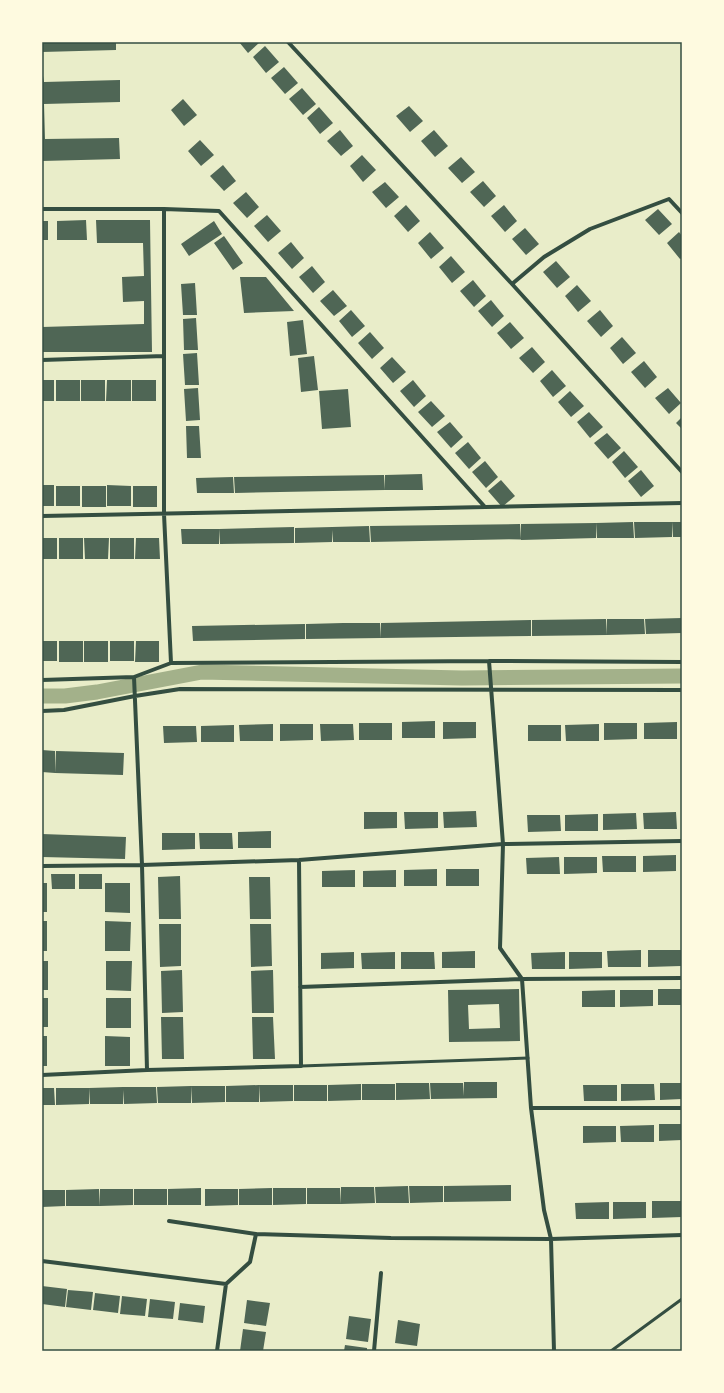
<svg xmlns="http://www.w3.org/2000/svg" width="724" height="1393" font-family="'Golos Text',sans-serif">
<rect width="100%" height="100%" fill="#e9edc9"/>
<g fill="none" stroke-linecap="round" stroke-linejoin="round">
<path stroke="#a3b18a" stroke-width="15" d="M42,696H65L97,692L202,672L462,678L682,676"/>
</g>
<path fill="#4f6655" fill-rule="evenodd" d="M42,42H116V50L42,52Z
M239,42H260L248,53Z
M265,46L279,62L266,73L253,57Z
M284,67L298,83L285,94L271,78Z
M42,76H43L44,82L120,80V102L44,104L45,139L119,138L120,159L42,161Z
M302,88L316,104L303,115L289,99Z
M183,99L197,115L184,126L171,110Z
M409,106L423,121L410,132L396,116Z
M319,107L333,123L320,134L307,118Z
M340,130L353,146L341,156L327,141Z
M434,130L448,146L435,157L421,141Z
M200,140L214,155L201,166L188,151Z
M362,155L376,170L363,182L350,166Z
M461,157L475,172L462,183L448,168Z
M223,165L236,181L224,191L210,176Z
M483,181L496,196L484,207L470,192Z
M385,182L399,197L386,208L372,192Z
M246,192L259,207L247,218L233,203Z
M406,205L420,221L408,232L394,216Z
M504,205L517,221L505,232L491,216Z
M658,209L672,224L659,235L645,220Z
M267,215L281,231L268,242L254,226Z
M86,220L87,240H57V221Z
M96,220H150L152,352H42V327L144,324V301L123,302L122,277L144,276L143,243H97Z
M42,221H48V240H42Z
M214,221L222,234L189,256L181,244Z
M525,228L539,244L526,255L512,239Z
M430,232L444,248L431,259L418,243Z
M679,232L682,236V258L680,259L667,243Z
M224,236L243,263L233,270L214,243Z
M291,242L304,258L292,269L278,253Z
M451,256L465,272L452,283L439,267Z
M556,261L570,277L557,288L543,272Z
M312,266L325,282L313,293L299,277Z
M240,277H266L294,311L244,313Z
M473,280L486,296L474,307L460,291Z
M195,283L197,315H183L181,284Z
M577,285L591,301L578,312L565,296Z
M333,290L347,306L334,316L320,301Z
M491,300L504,316L492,327L478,311Z
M351,310L365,326L352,337L339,321Z
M600,310L613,326L601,337L587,321Z
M196,318L198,350H184L183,319Z
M303,320L307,354L290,356L287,322Z
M510,322L524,338L511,349L497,333Z
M370,332L384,348L372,359L358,343Z
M622,337L636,353L623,364L610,348Z
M532,347L545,362L533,373L519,358Z
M197,353L199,385H185L183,354Z
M314,356L318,390L301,392L298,358Z
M392,357L406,372L393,383L380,368Z
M644,361L657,377L645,388L631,372Z
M552,370L566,386L553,397L540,381Z
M42,380H54V401H42Z
M56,380H80V401H56Z
M81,380H105V401H81Z
M107,380H131V401H106Z
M132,380H156V401H132Z
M413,380L426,396L414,407L400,391Z
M198,388L200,420L186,421L184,389Z
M668,388L681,403L669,414L655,398Z
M348,389L351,427L322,429L319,391Z
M570,391L584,406L571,417L558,402Z
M431,401L445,416L432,427L418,412Z
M589,412L603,427L590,438L577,422Z
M682,417V429L676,423Z
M450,422L463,437L451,448L437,432Z
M186,426H199L201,458H187Z
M607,433L621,448L608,459L594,443Z
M468,442L481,458L469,469L455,453Z
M624,451L638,467L625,478L612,462Z
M485,461L498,477L486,488L472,472Z
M641,470L654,486L641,497L628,481Z
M422,474L423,490H385V475Z
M384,475L385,490L235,493L234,477Z
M233,477L234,493H197L196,478Z
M501,480L515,496L502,507L488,491Z
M42,485H54V506H42Z
M107,485L131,486V506H107Z
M56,486H80V506H56Z
M82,486H106V507H82Z
M133,486H157V507H133Z
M633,522L634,538H597L596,523Z
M634,522H672V537L635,538Z
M672,522H682V537H673Z
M596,523V538L521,540V524Z
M520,524L521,539L371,542L370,526Z
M369,526L370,542H333L332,530V542L295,543V528Z
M294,527V543L220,544L219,529Z
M181,529H219V544H182Z
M42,538H57V559H42Z
M59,538H83V559H59Z
M84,538H109L108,559H85Z
M110,538H134V559H110Z
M136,538H159L160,559H135Z
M682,618V633L646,634L645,619Z
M606,619L607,635L532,636V620Z
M607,619H644L645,634L607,635Z
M531,620V636L381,638V623Z
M343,623H380L381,638L306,639V624Z
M305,624V639L193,641L192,626Z
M42,641H57V661H42Z
M59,641H83V662H59Z
M84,641H108V662H84Z
M110,641H134V661H110Z
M136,641H159V662H135Z
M435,721V738H402V722Z
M443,722H476V738L443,739Z
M677,722V739H644V723Z
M359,723H392V740H359Z
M604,723H637V739L604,740Z
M273,724V741H240L239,725Z
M280,724H313V740L280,741Z
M320,724H353L354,740L321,741Z
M599,724V741H566L565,725Z
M234,725V742H201V726Z
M528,725H561V741H528Z
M163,726H196L197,742L164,743Z
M42,750L55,751V773L42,772Z
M56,751L124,753L123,775L55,773Z
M476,811L477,827L444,828L443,812Z
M364,812H397V828L364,829Z
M404,812H438V828L405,829Z
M676,812L677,829H644L643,813Z
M636,813L637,829L603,830V814Z
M598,814V831H565V815Z
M527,815H560L561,831L528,832Z
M271,831V848H238V832Z
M162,833H195V849L162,850Z
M199,833H232L233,849H200Z
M42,834L126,837L125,859L42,857Z
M676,855V871L643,872V856Z
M602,856H636V872H603Z
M559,857L560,874H527L526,858Z
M564,857H597V873L564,874Z
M437,869V886H404V870Z
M446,869H479V886H446Z
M355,870V887H322V871Z
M396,870V887H363V871Z
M51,874H75V889H52Z
M79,874H102V889H79Z
M180,876L181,919H159L158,877Z
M249,877H270L271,919H250Z
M42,883H47V912H42Z
M105,883H130V913L105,912Z
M42,921H47V951H42Z
M105,921L131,922L130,951H105Z
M159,924H181V966L160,967Z
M250,924H271L272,966L251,967Z
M641,950V967H608L607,951Z
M648,950H681V966L648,967Z
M475,951V968H442V952Z
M354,952V968L321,969V953Z
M395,952V969H362L361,953Z
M401,952H434L435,969H401Z
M565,952V969H532L531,953Z
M569,952H602V968L569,969Z
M42,961H48V990H42Z
M106,961H132L131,991L106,990Z
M182,970L183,1012L162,1013L161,971Z
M273,970L274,1013H252L251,971Z
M519,989L520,1041L449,1042L448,990ZM499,1004L500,1028L469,1029L468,1005Z
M658,989H682V1005H658Z
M615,990V1007H582V991Z
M620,990H653V1006L620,1007Z
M42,998H48V1027H42Z
M106,998H131V1028H106Z
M161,1017H183L184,1059H162Z
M252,1017H273L275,1059H253Z
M42,1036H47V1066H42Z
M105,1036L130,1037V1066H105Z
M464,1082H497V1098L431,1099L430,1083H463L464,1096Z
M396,1083H429L430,1099L396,1100Z
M660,1083H682V1099L660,1100Z
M361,1084V1100L328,1101V1085Z
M362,1084H395V1100H362Z
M621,1084H654L655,1100L621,1101Z
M259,1085V1102H226V1086Z
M259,1085H293V1101L260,1102Z
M294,1085H327V1101H294Z
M583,1085H617V1101H584Z
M191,1086H225V1102L192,1103Z
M191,1086V1103H158L157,1087Z
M123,1087H156L157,1103L124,1104L123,1090V1104H90L89,1088Z
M42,1088H54L55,1105H42Z
M56,1088H89V1104L56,1105Z
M659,1124H682V1140L659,1141Z
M654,1125V1142H621L620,1126Z
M583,1126H616V1142L583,1143Z
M511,1185V1201L444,1202V1186Z
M408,1186L409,1203H376L375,1187Z
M409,1186H443V1202L410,1203Z
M341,1187H374L375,1203L341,1204Z
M201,1188V1205H168V1189Z
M272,1188V1205H239V1189Z
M273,1188H306V1204L273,1205Z
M307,1188H340L341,1204H307Z
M99,1189L100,1206H66V1190Z
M100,1189H133V1205L100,1206Z
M134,1189H167V1205H134Z
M205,1189H238V1205L205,1206Z
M42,1190H65V1206L42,1207Z
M652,1201H682V1217L652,1218Z
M609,1202V1219H576L575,1203Z
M613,1202H646V1218L613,1219Z
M42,1286L67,1289L65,1307L42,1304Z
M68,1290L93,1292L91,1310L66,1307Z
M95,1293L120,1296L118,1313L93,1310Z
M122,1296L147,1299L145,1316L120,1314Z
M150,1299L175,1302L173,1319L148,1317Z
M247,1300L270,1303L266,1326L244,1323Z
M180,1303L205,1306L203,1323L178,1320Z
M349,1316L371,1319L368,1342L346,1339Z
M398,1320L420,1324L417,1346L395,1343Z
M243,1329L266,1332L263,1351H240Z
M345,1345L367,1348V1351H344Z"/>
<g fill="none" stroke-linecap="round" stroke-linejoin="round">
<path stroke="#344e41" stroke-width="3" d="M301,1066L528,1058
M611,1351L682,1299"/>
<path stroke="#344e41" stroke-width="4" d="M288,42L512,284L682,472
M42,209H164L219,211L485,507
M164,209V514L171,663
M512,284L544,257L590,229L669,199L682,213
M42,360L164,356
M42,516L682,503
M489,661L503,844L500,948L522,979L531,1108L544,1210L551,1239L554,1351
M134,677L142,865L147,1070
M42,680L134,677L171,663L489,661L682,662
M42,711L64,710L135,696L180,689L682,690
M42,866L142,865L299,860L503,844L682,841
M300,987L522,979L682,978
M42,1075L147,1070L301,1066L299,860
M531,1108H682
M169,1221L256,1234L391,1238L551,1239L682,1235
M42,1261L226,1284
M217,1351L226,1284L250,1262L256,1234
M374,1351L381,1273"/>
</g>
<rect width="724" height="1393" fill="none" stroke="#fefae0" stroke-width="86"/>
<rect x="43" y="43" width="638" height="1307" fill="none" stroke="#344e41" stroke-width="1.5"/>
</svg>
